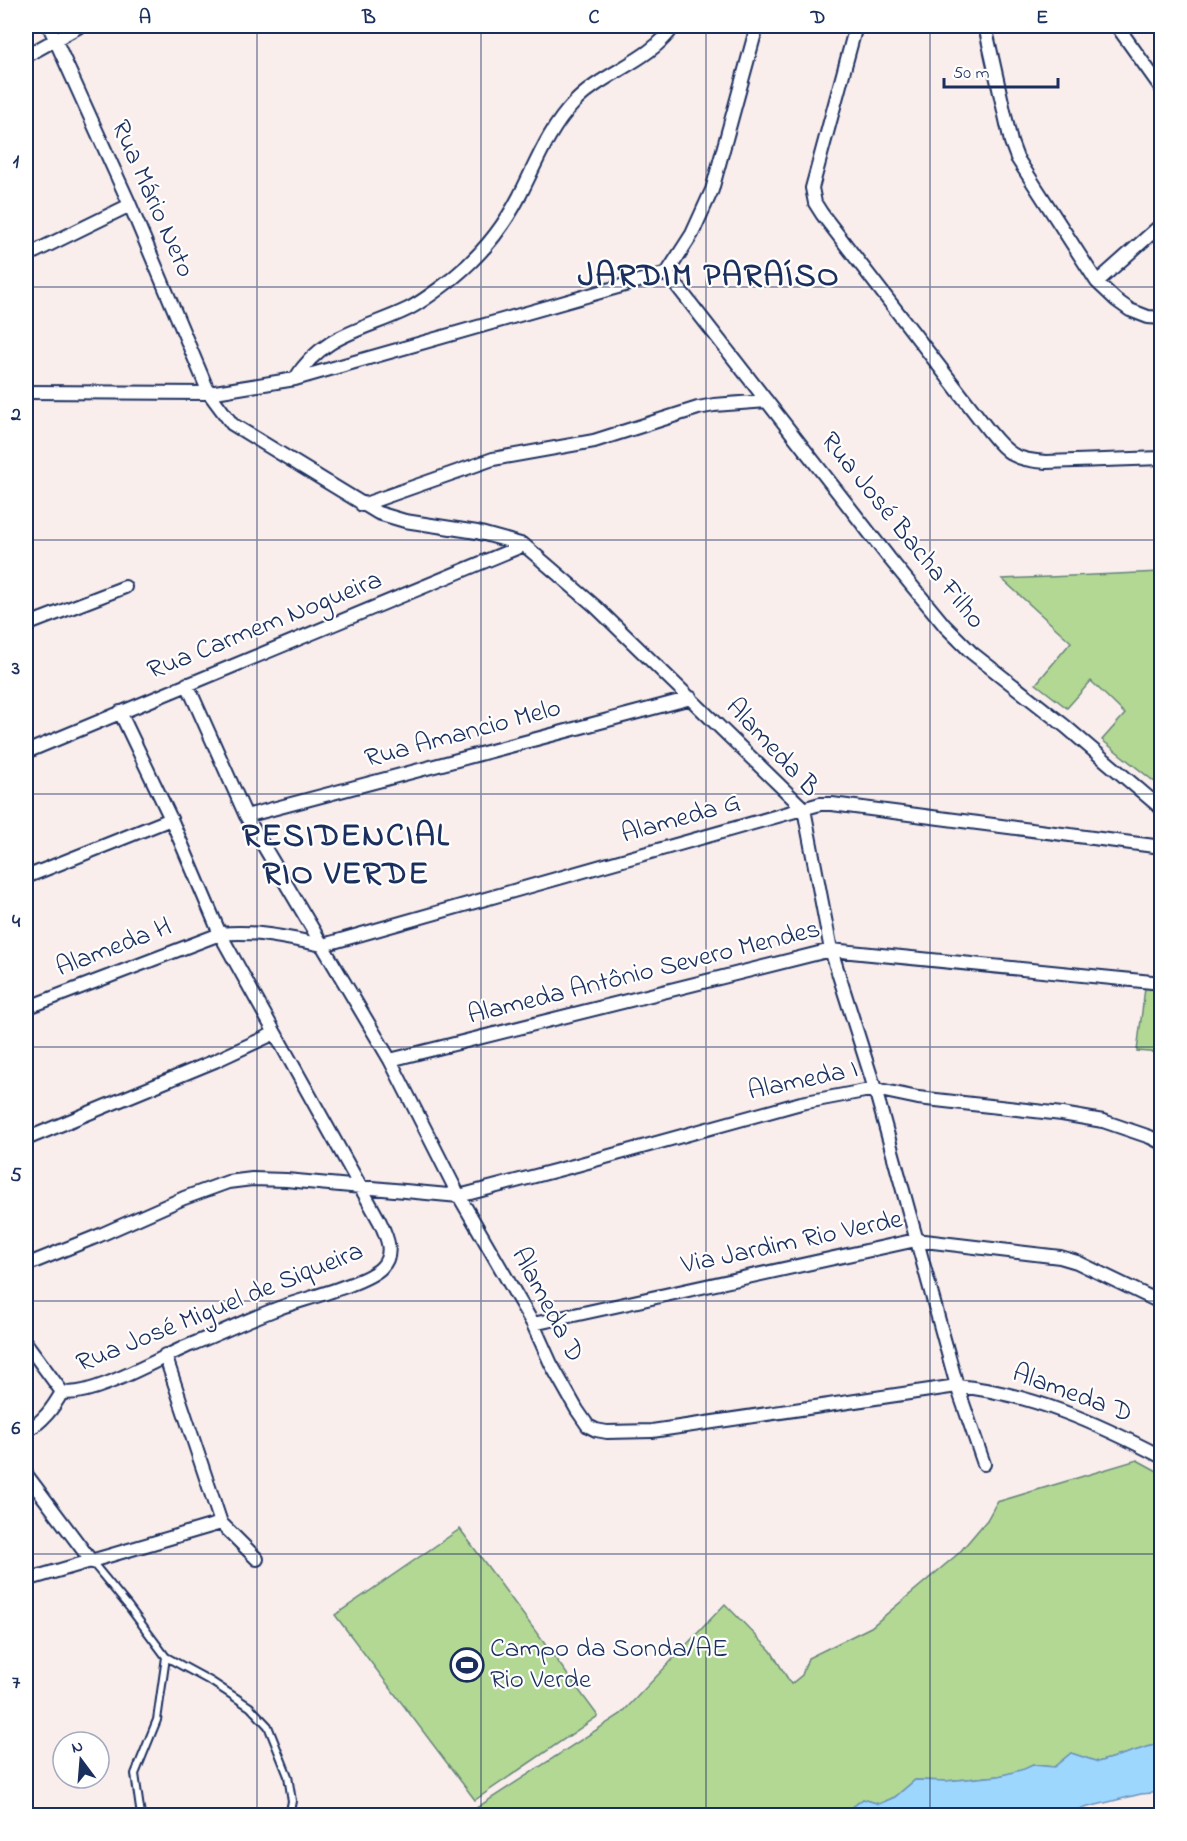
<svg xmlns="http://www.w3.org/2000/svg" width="1187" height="1841" font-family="'Indie Flower',sans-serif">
<rect width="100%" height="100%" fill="#faeeed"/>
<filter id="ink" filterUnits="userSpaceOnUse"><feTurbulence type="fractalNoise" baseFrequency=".0167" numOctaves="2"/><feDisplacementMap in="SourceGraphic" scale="12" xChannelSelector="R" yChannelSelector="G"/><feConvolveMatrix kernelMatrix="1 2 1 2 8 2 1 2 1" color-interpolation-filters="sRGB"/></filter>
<g filter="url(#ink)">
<path fill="#b2d894" stroke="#668479" stroke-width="1.5" d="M1161,572H1162L1161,787L1102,740L1125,714L1091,681L1067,708L1036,684L1071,642L1002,579Z
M1145,988L1161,990V1053L1137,1051Z
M1137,1460L1161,1473V1743L1098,1762L1071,1753L1054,1767L1033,1765L1024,1770L999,1776L946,1781L915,1780L895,1797L879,1804L863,1799L850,1809L836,1815L464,1816L621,1714L725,1604L771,1651L791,1684L802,1675L808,1658L871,1627L959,1553L987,1520L997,1502Z
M460,1529L598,1716L475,1800L335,1615Z"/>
<path fill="#9ed7fe" stroke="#6a94be" stroke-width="1.5" d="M1161,1743V1792L1141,1794L1068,1812L1011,1816L836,1815L850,1809L863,1799L879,1804L895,1797L915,1780L946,1781L999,1776L1024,1769L1033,1765L1054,1767L1071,1753L1098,1762Z"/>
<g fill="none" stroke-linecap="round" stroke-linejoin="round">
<g stroke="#1b2f5e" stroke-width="10">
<path id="service" d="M92,1562L129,1607L166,1657L212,1682L250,1707L268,1726L288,1776L292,1801L289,1816
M141,1816L135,1774L157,1720L166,1657"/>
</g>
<g stroke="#1b2f5e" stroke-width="16">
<path id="minor" d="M49,26L130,205L209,393L232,424L378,513L405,521L477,532L524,545L596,607L804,809L831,950L875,1089L957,1386L984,1464
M856,26L812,188L815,203L822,214L989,431C1008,455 1016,460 1046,462L1162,458
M985,26L1011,142L1017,158L1097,282L1116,300L1130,310L1148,317L1162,318
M1117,26L1162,89
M26,56L80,26
M26,256L130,205
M667,273L889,558L945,626L972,653L1065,726L1162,809
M1097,282L1162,224
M295,379C322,334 365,330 408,309C424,301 440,288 453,278C480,256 503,228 519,197C536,164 548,130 574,103C603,72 649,62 674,26
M26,392L209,393L295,379L667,273L692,234L712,190L757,26
M362,505L493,459L594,441L698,408L714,405L767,401
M26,625L125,587
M187,684L246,816L390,1060L459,1196L533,1324L551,1364L577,1410L588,1426L596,1430L607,1432L652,1431L957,1386C1030,1393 1097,1423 1162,1457
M26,752L524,545
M246,816L691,698
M26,877L171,819
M26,1008L220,934C255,930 288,938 323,945L820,804H832L1162,847
M390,1060L831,950L1162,983
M26,1139L215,1061L275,1033
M26,1265L98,1236L184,1198L228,1182L252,1179L286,1180L459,1196L577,1165L801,1103L875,1089L918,1098L1062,1114L1103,1121L1150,1137L1162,1143
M533,1324L916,1240L1060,1257L1077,1262L1162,1303
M26,1343L62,1392
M165,1355L221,1523L257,1559
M62,1392C90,1399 161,1357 190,1345C220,1333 249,1319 279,1308C303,1299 365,1284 381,1268C395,1254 387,1237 380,1222L220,934L171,819L120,712
M26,1431C43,1422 53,1408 62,1392
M26,1474L92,1562
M26,1580L221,1523"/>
</g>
<use href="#service" stroke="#fff" stroke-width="6"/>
<use href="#minor" stroke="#fff" stroke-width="12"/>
</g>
</g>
<path fill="none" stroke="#1b2f5e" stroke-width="1.5" stroke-opacity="0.55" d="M257,26V1816M481,26V1816M706,26V1816M930,26V1816M26,287H1162M26,540H1162M26,794H1162M26,1047H1162M26,1301H1162M26,1554H1162"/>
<defs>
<g id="stadium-ring" transform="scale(1.725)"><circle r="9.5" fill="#fff" stroke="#1b2f5e" stroke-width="1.5"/><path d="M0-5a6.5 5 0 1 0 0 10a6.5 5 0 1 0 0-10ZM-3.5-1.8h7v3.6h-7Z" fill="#1b2f5e"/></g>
</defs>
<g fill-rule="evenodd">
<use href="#stadium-ring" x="467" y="1665"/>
</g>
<g text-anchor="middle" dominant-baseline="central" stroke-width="4.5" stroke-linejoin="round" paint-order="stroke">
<g font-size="27" fill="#1b2f5e" stroke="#fff">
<text transform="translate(152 199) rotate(66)">Rua Mário Neto</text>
<text transform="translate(902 531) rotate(51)">Rua José Bacha Filho</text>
<text transform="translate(265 626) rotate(-22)">Rua Carmem Nogueira</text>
<text transform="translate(463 734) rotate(-15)">Rua Amancio Melo</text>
<text transform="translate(772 748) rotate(47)">Alameda B</text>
<text transform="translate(681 819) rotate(-16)">Alameda G</text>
<text transform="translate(114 948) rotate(-21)">Alameda H</text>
<text transform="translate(644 973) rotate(-14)">Alameda Antônio Severo Mendes</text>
<text transform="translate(803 1081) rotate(-12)">Alameda I</text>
<text transform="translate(792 1243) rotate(-12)">Via Jardim Rio Verde</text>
<text transform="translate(547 1305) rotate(62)">Alameda D</text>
<text transform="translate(220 1308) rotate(-22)">Rua José Miguel de Siqueira</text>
<text transform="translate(1072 1394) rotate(20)">Alameda D</text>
</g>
<g font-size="27" fill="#1b2f5e" stroke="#fff" text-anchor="start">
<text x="490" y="1649">Campo da Sonda/AE<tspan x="490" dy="31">Rio Verde</tspan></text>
</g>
<g font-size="33" font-weight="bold" letter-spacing="1.5" fill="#1b2f5e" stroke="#fff">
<text x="709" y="277">JARDIM PARAÍSO</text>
<text x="346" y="837">RESIDENCIAL<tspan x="346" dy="38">RIO VERDE</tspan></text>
</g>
</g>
<rect width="1187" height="1841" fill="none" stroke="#fff" stroke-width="66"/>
<g transform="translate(81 1760) rotate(344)"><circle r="28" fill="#ffffff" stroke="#a4acbf" stroke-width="1.5"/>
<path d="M0-4.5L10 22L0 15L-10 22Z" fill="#1b2f5e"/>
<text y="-9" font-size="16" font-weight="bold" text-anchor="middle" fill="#1b2f5e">N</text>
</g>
<path d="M944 78v9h114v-9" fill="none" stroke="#1b2f5e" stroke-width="3"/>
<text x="953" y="78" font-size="18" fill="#1b2f5e" stroke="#ffffff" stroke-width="4.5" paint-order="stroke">50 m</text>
<rect x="33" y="33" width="1121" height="1775" fill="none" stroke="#1b2f5e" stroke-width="2"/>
<g font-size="20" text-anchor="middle" font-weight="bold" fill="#1b2f5e">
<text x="145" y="23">A</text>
<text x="369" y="23">B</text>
<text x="594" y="23">C</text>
<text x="818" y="23">D</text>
<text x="1042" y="23">E</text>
<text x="16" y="167">1</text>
<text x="16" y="420">2</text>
<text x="16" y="674">3</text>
<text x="16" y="927">4</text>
<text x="16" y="1181">5</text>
<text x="16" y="1434">6</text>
<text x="16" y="1688">7</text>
</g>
</svg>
